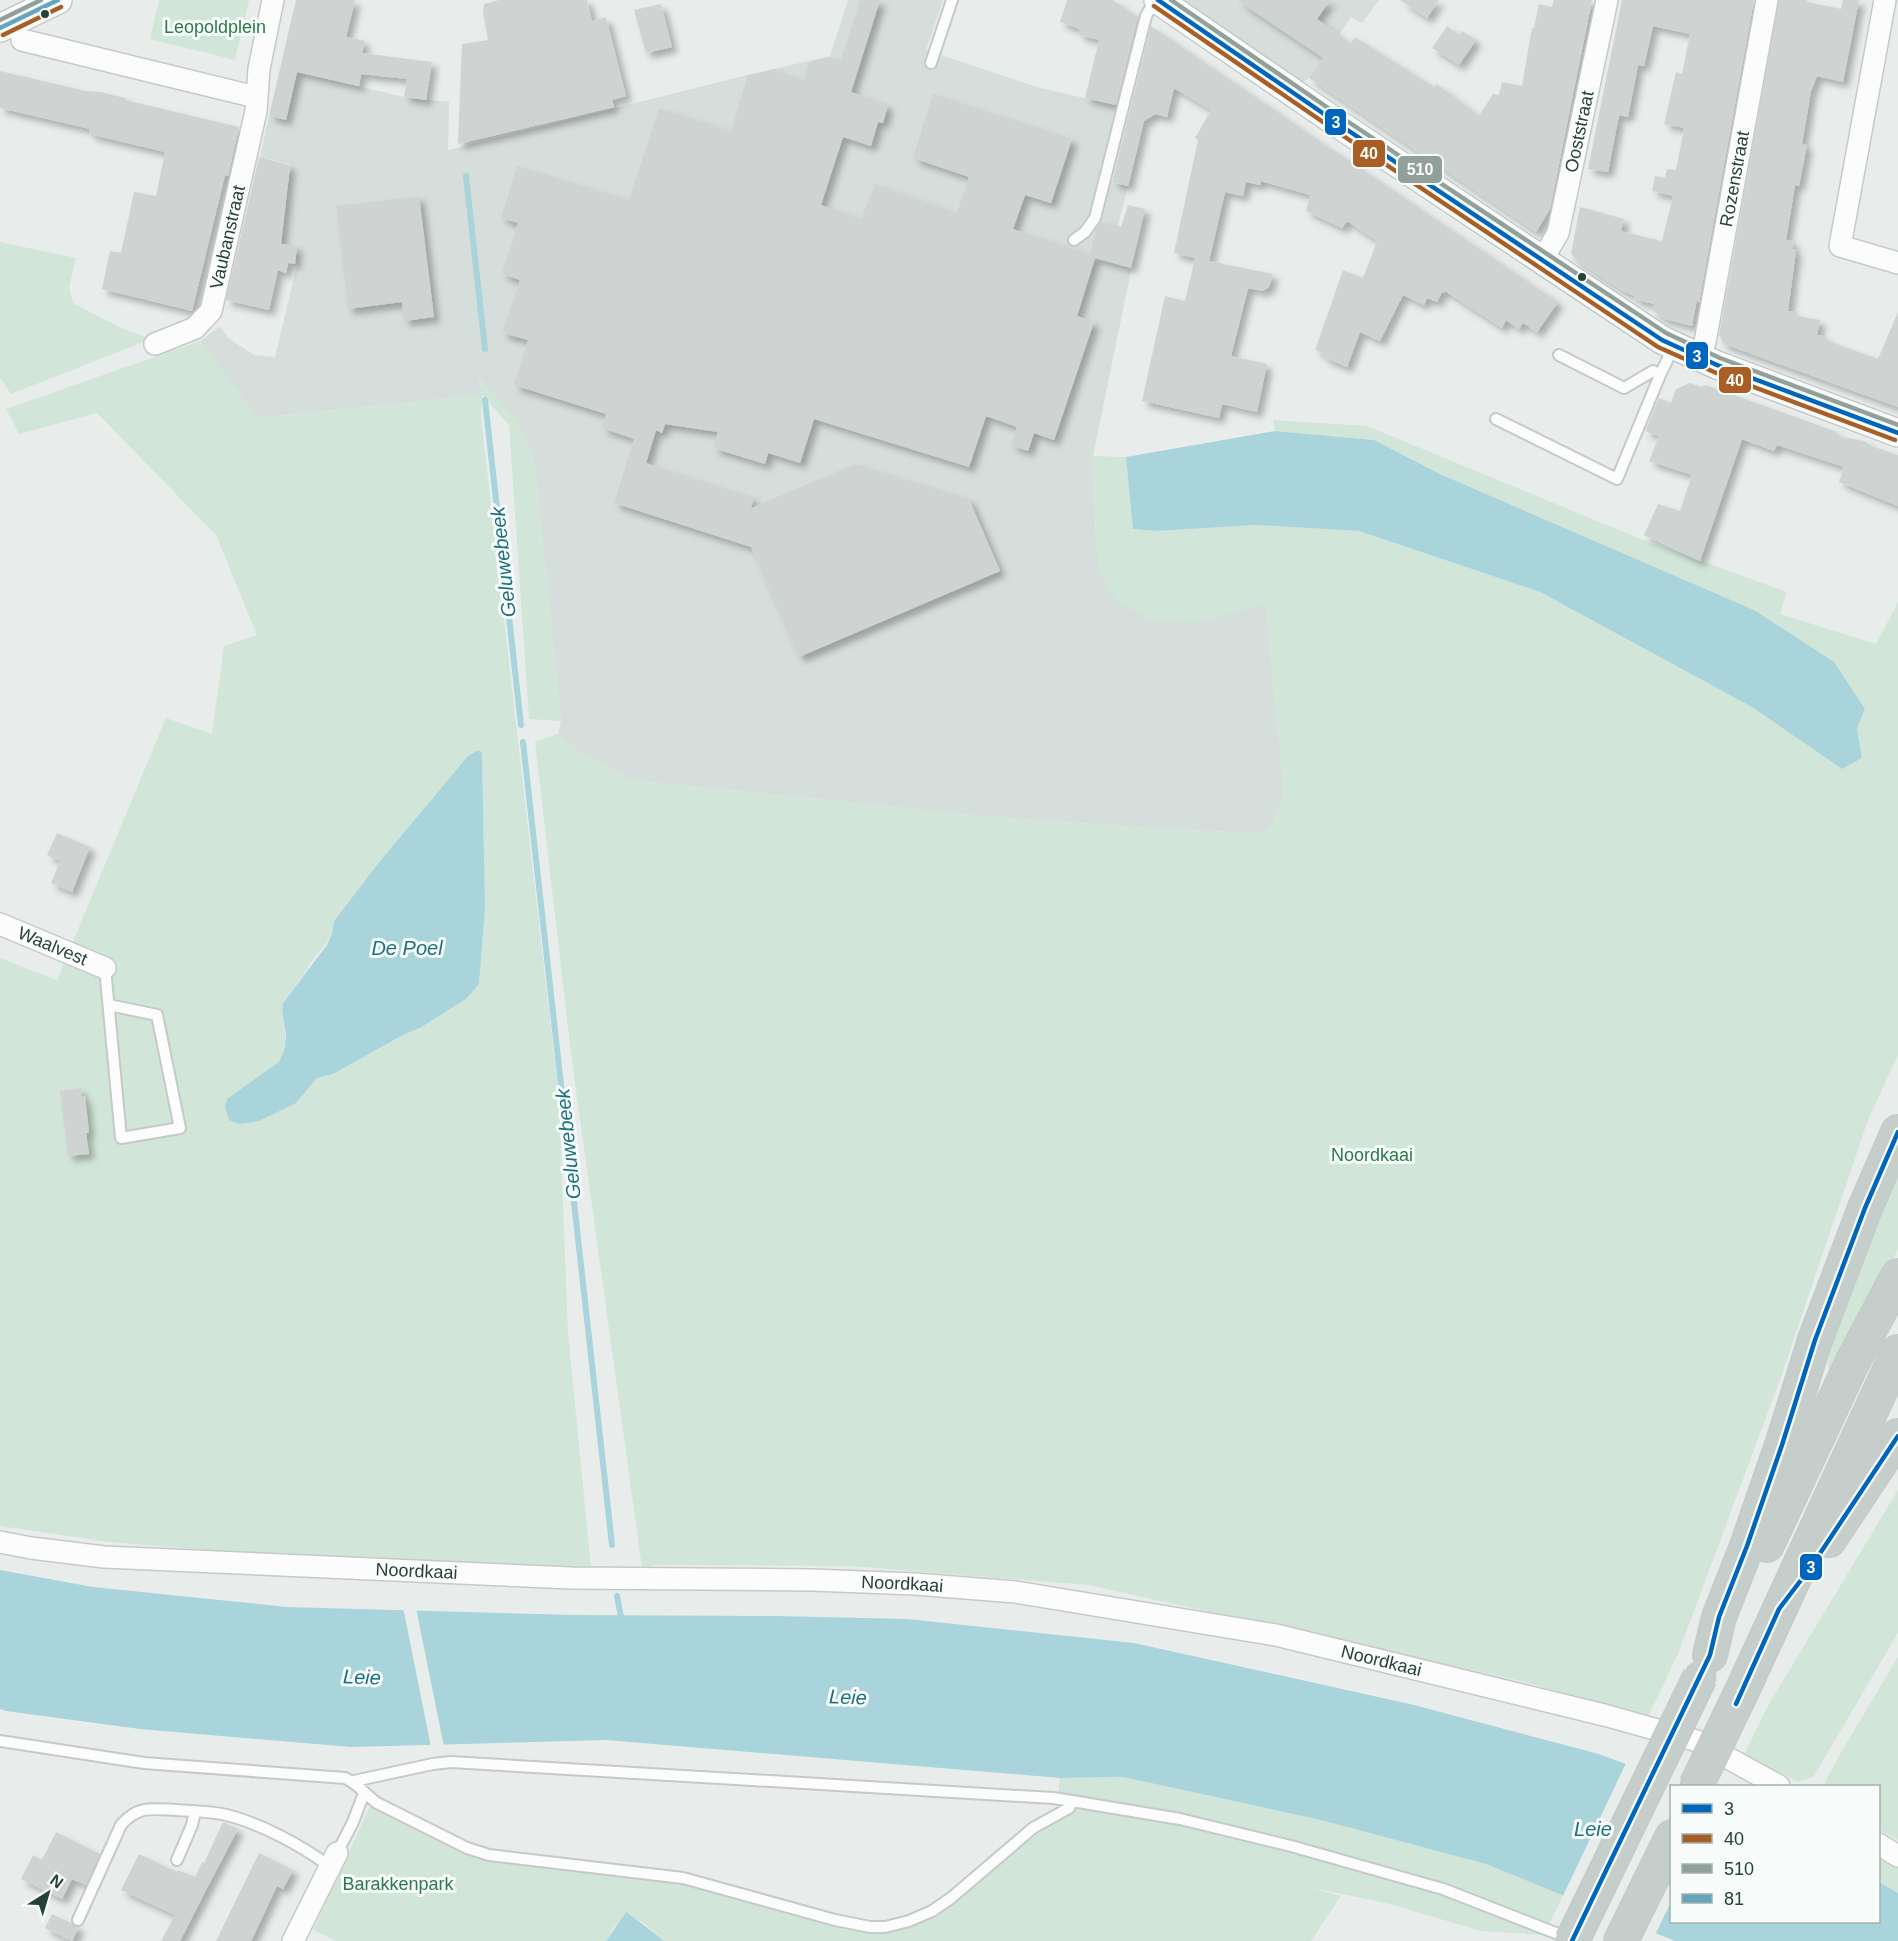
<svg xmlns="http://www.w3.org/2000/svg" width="1898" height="1941" font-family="Helvetica,sans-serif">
<defs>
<filter id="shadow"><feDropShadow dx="5.5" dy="5.5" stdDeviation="3" flood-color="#0004"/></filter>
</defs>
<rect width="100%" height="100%" fill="#e8edeb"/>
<path fill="#d6dedb" d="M848,0H943L926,50L1037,87L1127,108L1110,182L1128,186L1118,226L1139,232L1093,456L1096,542L1199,622L1266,603L1284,792L1274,822L1266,831L1255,833L1163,829L992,817L631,780L581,753L558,734L561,721L534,460L479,378L482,395L257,418L200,341L220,326L228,338L254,355L275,357L297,265L278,263L291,164L260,157L269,116L286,119L297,72L404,97L449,102L448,150L743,76L830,56Z
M1174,0H1379L1362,23L1351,17L1309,78L1298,87Z"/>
<path fill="#d1e6d8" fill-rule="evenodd" d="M159,0H249L235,60L150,39Z
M0,242L76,258L69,288L73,303L120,327L151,339L11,394L0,378Z
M200,341L258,418L482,395L479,377L516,419L534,460L561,721L529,719L509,425L482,395L481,417L559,1098L568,1333L591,1567L233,1552L109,1542L0,1526V958L57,980L166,718L212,734L224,646L257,635L216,535L97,413L19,434L6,409ZM478,750L482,754L485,908L479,984L466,999L420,1028L403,1035L333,1074L317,1078L296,1103L280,1109L227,1099C239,1091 272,1071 280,1061C295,1041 274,1015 286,998C295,987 302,977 310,964C321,947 331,943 334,921L380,861L468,756Z
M1273,420L1367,426L1641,539L1787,592L1780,614L1876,644L1898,602V1055L1868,1120L1780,1380L1678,1654L1648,1717L1517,1680L1088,1585L850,1566L655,1565L642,1568L571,1054L535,742L558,734L581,753L631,780L992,817L1163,829L1255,833L1266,831L1274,822L1284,792L1266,603L1199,622L1153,621L1123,605L1114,598L1099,568L1096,542L1093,456L1126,457L1134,529L1157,531L1256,525L1359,531L1540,592L1752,707L1833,763L1862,758L1857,728L1754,610L1440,474L1374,440L1275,431Z
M1898,1167V1249L1834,1382L1828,1366L1830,1349L1839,1320Z
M1898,1490V1633L1814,1776L1799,1782L1744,1755L1769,1704Z
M1898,1657V1840L1879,1830L1878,1786H1826L1825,1782L1843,1749Z
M1123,1777L1321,1820L1486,1864L1563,1895L1544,1935L1481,1931L1386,1903L1308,1887L1341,1896L1311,1941H666L641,1921L615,1925L606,1941H336L313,1930L370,1806L461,1852L486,1860L680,1882L842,1929C866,1933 887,1933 910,1927C935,1920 955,1900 975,1884C1001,1862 1026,1840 1055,1823L1060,1778Z
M1878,1853L1898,1864V1893L1879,1882Z"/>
<path fill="#a9d4db" d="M1275,431L1374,440L1440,474L1754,610L1834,662L1865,709L1857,728L1862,758L1842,769L1752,707L1540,592L1359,531L1256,525L1157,531L1133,529L1126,457Z
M478,750L482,753L485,908L479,984L466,999L420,1028L403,1035L333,1074L317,1078L296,1103L259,1121L239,1124L229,1120L225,1107L227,1099L279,1062L285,1049L286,1035L282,1011L283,1003L327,945L332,933L334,921L380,861L468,756Z
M0,1570L93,1587L287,1607L574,1615L776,1616L908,1619L1134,1643L1414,1705L1599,1754L1626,1764L1671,1787L1672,1922H1878L1879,1882L1898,1893V1941H1675L1486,1864L1321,1820L1123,1777L1060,1778L606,1740L351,1747L140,1729L6,1711L0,1709Z
M626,1912L665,1941H606Z"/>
<path fill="#e8edeb" d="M403,1607L416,1608L444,1747H431Z
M1627,1761L1674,1786H1672L1671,1902L1655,1935L1562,1898Z"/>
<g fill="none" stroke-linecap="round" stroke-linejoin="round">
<path stroke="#a9d4db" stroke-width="6" d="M466,176L485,349
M485,400L521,725
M523,742L612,1545
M617,1596L622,1622"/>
</g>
<path fill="#cfd4d2" filter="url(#shadow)" d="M296,0H355L346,37L365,41L362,53L432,62L426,100L404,97L407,79L361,74L359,86L297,72L286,120L269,116Z
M499,0H587L592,21L606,17L626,96L612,100L614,107L458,144L462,44L488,40L483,12L484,4Z
M860,0H880L851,92L888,105L883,123L878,122L871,146L843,137L821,205L861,219L875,184L957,213L969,177L913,158L933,94L1072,139L1051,203L1025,195L1013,229L1090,254L1096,229L1101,222L1121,227L1128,205L1145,209L1131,268L1095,258L1077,316L1094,322L1054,440L1034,433L1028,451L1011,445L1017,427L986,416L969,467L814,419L800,463L768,453L765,464L713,448L718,432L665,424L662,433L656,430L646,463L754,498L751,508L855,464L969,499L1000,571L799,657L751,547L614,503L634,439L602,428L606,414L514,385L528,340L502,333L520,280L502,274L518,223L501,218L517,166L629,200L659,108L731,131L748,75L776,69L778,72L804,80L809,62L830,57L841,60Z
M1067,0H1113L1138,17L1116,105L1085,98L1099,40L1079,35L1080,29L1060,22Z
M1237,0H1330L1317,19L1351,43L1355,37L1434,87L1437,84L1479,116L1493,94L1499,95L1502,82L1522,86L1532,28H1534L1539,4L1552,7L1554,0H1592L1550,209L1536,232L1309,78L1323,58Z
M1400,0H1439L1427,18Z
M1622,0H1754L1699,303L1697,299L1692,326L1665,319L1653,311L1654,304L1634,299L1635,296L1621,290L1576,260L1571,253L1580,207L1624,219L1621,231L1662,241L1673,196L1652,191L1655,176L1665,178L1667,169L1676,170L1684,128L1664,124L1676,72L1682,74L1690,34L1653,26L1644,66L1638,65L1628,117L1619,115L1608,172L1588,169Z
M1779,0H1807V2L1841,9L1843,0H1859L1843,82L1817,76L1811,91L1802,144L1807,145L1799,186L1795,185L1786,240L1794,241L1792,249L1796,250L1788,311L1794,312L1793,315L1820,320L1817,335L1827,337L1826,340L1878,359L1898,312V407L1724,344L1719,335Z
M661,4L672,47L646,53L634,10Z
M1151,26L1301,128L1321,142V143L1338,153L1558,302L1537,332L1523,323L1519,329L1506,320L1502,328L1445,291L1444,293L1442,292L1437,302L1427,298L1424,305L1403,295L1380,341L1360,332L1347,367L1323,357L1324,354L1315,350L1343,270L1363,278L1377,241L1347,221L1342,228L1306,211L1310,195L1261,181L1260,185L1246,182L1243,196L1225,192L1209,261L1273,274L1269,287L1263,291L1248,288L1231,356L1267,364L1257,412L1222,404L1219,418L1142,401L1165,296L1185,301L1195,258L1174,253L1198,140L1195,138L1211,110L1174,88L1167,117L1155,114L1144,121L1128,186L1112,182Z
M1447,26L1459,35L1462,31L1476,40L1459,65L1432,48Z
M0,71L86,91L100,92L125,98V100L239,127L228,176L225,175L192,311L102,289L110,251L121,253L134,192L156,196L165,152L89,134L90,129L0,108Z
M259,157L290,165L281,244L297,246L295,264L288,263L286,273L278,270L269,310L226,300Z
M419,196L434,317L404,321L402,302L348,309L336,206Z
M1690,383L1701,387L1706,385L1837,432L1835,436L1865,441L1871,446L1898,455V506L1839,482L1844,467L1777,445L1774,451L1742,439L1700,561L1644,535L1658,504L1680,511L1692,475L1649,461L1659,436L1645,431L1659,398L1671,403L1676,389Z
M57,833L90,847L72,892L51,883L60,861L47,855Z
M81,1088L82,1097L85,1096L89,1133H86L89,1154L68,1156L60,1091Z
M223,1822L238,1829L207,1888L180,1941H161L175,1915L121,1890L139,1854L177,1872L178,1870L195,1877L202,1862L204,1863Z
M56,1832L100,1854L86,1885L72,1879L62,1899L21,1879L33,1855L42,1860Z
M259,1853L293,1870L283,1889L277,1886L251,1941H216Z
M52,1914L79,1927L72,1941L45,1928Z"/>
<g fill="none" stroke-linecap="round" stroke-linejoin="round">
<g stroke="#c5cac8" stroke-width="14">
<path id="service" d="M931,63L952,0
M1074,240L1085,232L1095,218L1146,16L1155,0
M1559,355L1624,388L1653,371L1660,375
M1496,419L1617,479L1660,375L1674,346
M105,968L121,1138L180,1128L157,1015L109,1005
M0,1741L144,1763L345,1778C357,1783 366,1795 377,1803L467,1848L489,1855L683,1878L835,1920L870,1927H885L909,1921L932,1911L951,1898L1033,1828L1069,1808L1072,1801
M354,1781L433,1764L451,1762L1053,1798L1072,1801L1180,1819L1291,1846L1443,1889L1571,1939
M337,1853L353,1822L364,1793
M177,1860L192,1825L195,1811
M78,1920L121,1825C138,1805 152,1809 176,1810C191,1811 207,1811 222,1814C256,1821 301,1845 329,1866"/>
</g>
<g stroke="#c5cac8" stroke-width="24">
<g id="minor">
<path d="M1885,0L1840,246L1898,263"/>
<path d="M22,40L256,97"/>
<path id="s1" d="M1542,260L1558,233L1607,0"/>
<path id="s2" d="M155,344L195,328L211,311L256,111L259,69L273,0"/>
<path id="s3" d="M1699,357L1705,342L1767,0"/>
<path id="s4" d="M0,924L105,968"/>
<path id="s5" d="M0,1542L31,1548L104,1557L571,1578L812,1580L915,1584L1016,1592L1276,1635L1604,1715L1697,1741L1779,1786"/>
<path d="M1878,1844L1898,1856"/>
<path d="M293,1941L337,1853"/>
</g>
</g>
<g stroke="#c5cac8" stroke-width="30">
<path id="tertiary" d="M1158,0L1343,127L1662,340L1717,365L1898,433
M0,28L58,0"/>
</g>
<g stroke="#c3ccc9" stroke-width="36">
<path id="trunk" d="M1829,1540L1898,1436
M1767,1545L1852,1363L1898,1276
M1710,1655L1719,1617L1747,1546L1782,1445L1815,1340L1865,1208L1898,1132
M1741,1693L1898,1352
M1621,1941L1672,1837"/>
</g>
<use href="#service" stroke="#fcfcfc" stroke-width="10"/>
<use href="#minor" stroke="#fcfcfc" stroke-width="21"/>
<use href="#tertiary" stroke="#fcfcfc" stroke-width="27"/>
<use href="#trunk" stroke="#c6cecc" stroke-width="33"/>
<g stroke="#c3ccc9" stroke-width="36" stroke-linecap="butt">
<path id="trunk-bridge" d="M1696,1786L1741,1693
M1572,1941L1700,1677"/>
</g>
<use href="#trunk-bridge" stroke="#c6cecc" stroke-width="33"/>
<g stroke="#f7fbf9" stroke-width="9">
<path id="bus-1" d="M1158,0L1343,127L1662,340L1717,365L1898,433
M1736,1704L1779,1609L1811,1567L1898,1436
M1572,1941L1710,1655L1719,1617L1747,1546L1782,1445L1815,1340L1865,1208L1898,1132"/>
</g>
<g stroke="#f7fbf9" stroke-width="9">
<path id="bus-2" d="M1154,6L1339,133L1658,347L1714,372L1895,440
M3,35L61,7"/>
</g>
<g stroke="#f7fbf9" stroke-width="9">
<path id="bus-3" d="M1171,0L1347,121L1666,333L1720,358L1898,425
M0,20L41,0"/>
</g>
<g stroke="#f7fbf9" stroke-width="9">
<path id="bus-4" d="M0,28L58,0"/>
</g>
<use href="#bus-1" stroke="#0065bd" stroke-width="4.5"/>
<use href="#bus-2" stroke="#a85e24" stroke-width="4.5"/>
<use href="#bus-3" stroke="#92a09c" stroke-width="4.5"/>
<use href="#bus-4" stroke="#66a5bd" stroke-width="4.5"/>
</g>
<g fill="#24423a" stroke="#f7fbf9" stroke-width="2">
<circle cx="45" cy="14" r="5"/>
<circle cx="1582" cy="277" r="5"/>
</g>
<g text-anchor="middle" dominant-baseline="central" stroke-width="6" stroke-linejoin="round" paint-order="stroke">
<g font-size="18" fill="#2d7a4b" stroke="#f7fbf9">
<text x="215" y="27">Leopoldplein</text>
<text x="1372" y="1155">Noordkaai</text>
<text x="398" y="1884">Barakkenpark</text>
</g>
<g font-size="18" fill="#24423a" stroke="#f7fbf9">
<text stroke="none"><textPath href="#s1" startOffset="135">Ooststraat</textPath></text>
<text stroke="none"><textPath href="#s3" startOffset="182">Rozenstraat</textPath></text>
<text stroke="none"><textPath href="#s2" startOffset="142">Vaubanstraat</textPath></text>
<text stroke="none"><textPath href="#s4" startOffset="57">Waalvest</textPath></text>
<text stroke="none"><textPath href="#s5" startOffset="418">Noordkaai</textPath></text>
<text stroke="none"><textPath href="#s5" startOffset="904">Noordkaai</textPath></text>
<text stroke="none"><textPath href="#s5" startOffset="1390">Noordkaai</textPath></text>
</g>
<g font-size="20" font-style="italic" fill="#1c6f80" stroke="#f7fbf9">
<text transform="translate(503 562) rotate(-96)">Geluwebeek</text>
<text x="407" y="948">De Poel</text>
<text transform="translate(568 1144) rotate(-96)">Geluwebeek</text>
<text transform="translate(362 1677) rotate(2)">Leie</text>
<text transform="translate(848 1697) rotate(2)">Leie</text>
<text x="1593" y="1829">Leie</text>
</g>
</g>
<g stroke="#f7fbf9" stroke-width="2">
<rect x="1324" y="108" width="23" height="28" rx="6" fill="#0065bd"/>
<rect x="1352" y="139" width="34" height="29" rx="6" fill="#a85e24"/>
<rect x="1397" y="155" width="46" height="29" rx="6" fill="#92a09c"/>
<rect x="1685" y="341" width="24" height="29" rx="6" fill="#0065bd"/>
<rect x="1718" y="366" width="34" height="28" rx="6" fill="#a85e24"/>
<rect x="1799" y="1553" width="24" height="28" rx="6" fill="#0065bd"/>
</g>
<g font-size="16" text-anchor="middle" font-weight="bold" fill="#fff">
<text x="1336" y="128">3</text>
<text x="1369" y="159">40</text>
<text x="1420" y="175">510</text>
<text x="1697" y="362">3</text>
<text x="1735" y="386">40</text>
<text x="1811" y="1573">3</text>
</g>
<rect x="1670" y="1785" width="210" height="138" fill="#f7fbf9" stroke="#a3b1ad" stroke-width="1.5"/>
<rect x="1682" y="1804" width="30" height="9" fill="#0065bd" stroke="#a3b1ad" stroke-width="1.5"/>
<text x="1724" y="1815" font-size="18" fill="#24423a">3</text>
<rect x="1682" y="1834" width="30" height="9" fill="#a85e24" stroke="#a3b1ad" stroke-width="1.5"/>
<text x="1724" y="1845" font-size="18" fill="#24423a">40</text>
<rect x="1682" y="1864" width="30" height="9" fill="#92a09c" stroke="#a3b1ad" stroke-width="1.5"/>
<text x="1724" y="1875" font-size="18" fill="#24423a">510</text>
<rect x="1682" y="1894" width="30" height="9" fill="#66a5bd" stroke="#a3b1ad" stroke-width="1.5"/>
<text x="1724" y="1905" font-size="18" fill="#24423a">81</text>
<g transform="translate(48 1893) rotate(37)" stroke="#f7fbf9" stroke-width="4.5" paint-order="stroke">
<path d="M0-4.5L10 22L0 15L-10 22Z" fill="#24423a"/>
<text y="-9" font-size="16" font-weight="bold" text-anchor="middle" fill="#24423a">N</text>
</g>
</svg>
